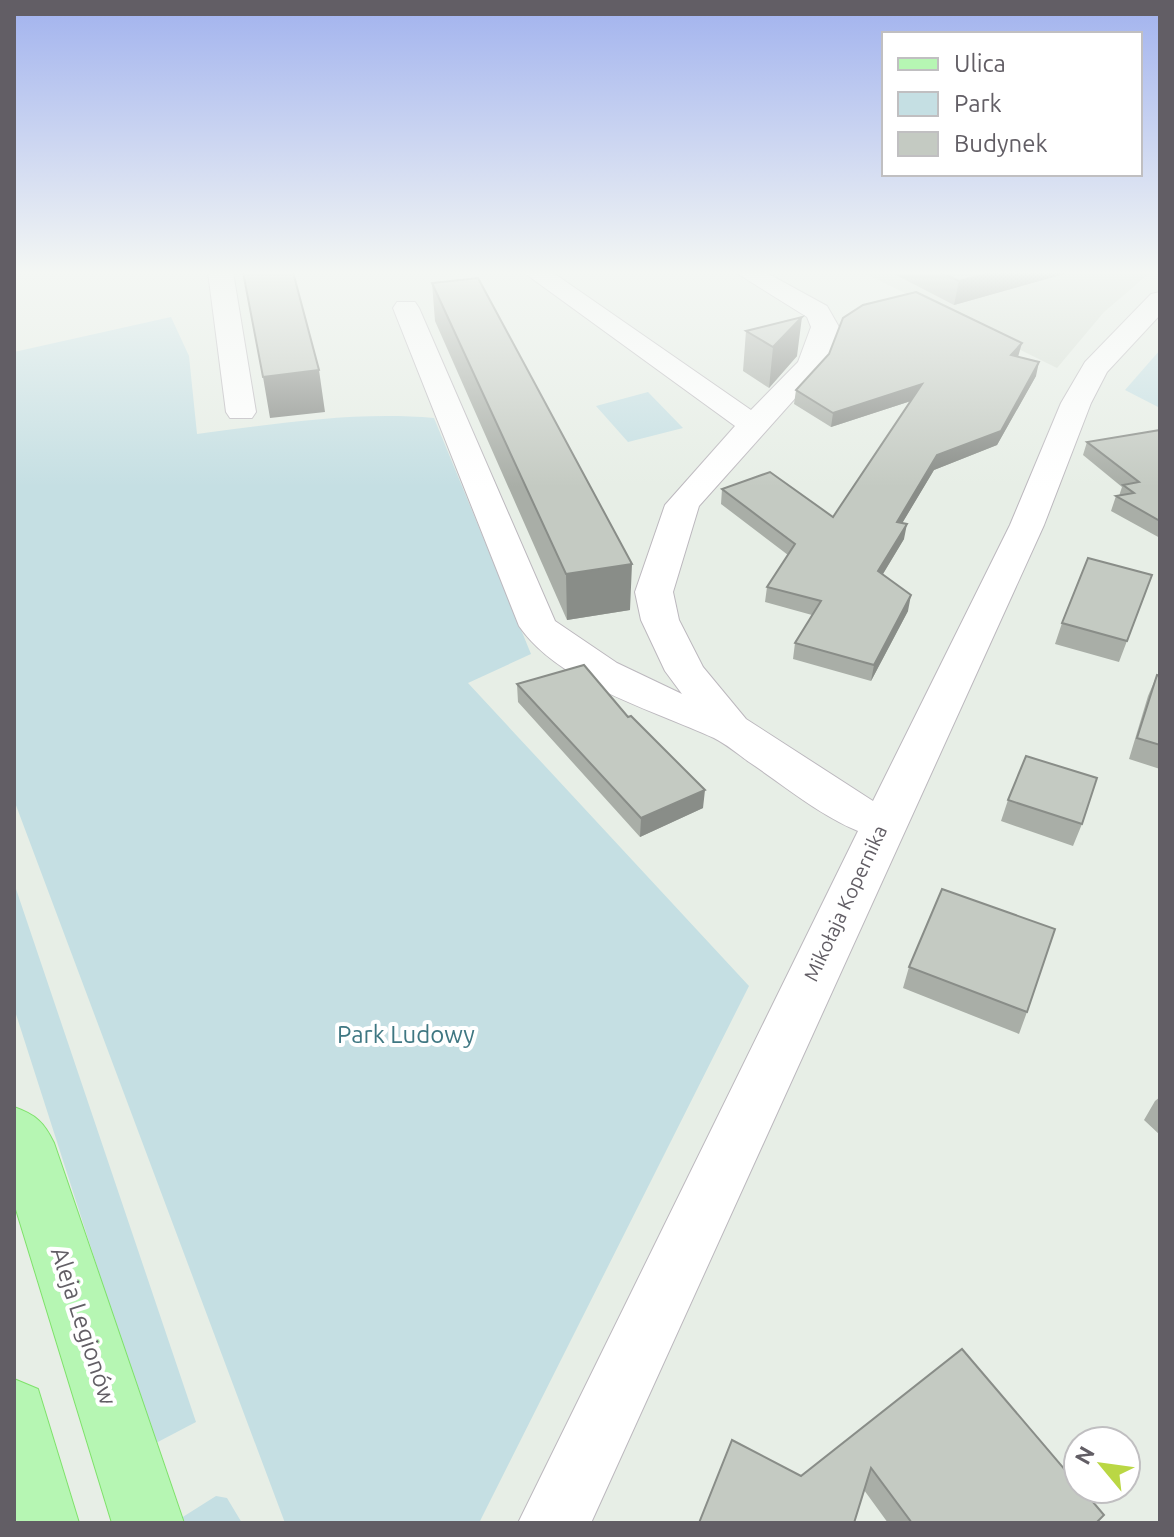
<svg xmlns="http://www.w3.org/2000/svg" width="1174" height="1537" font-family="Ubuntu,sans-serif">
<rect width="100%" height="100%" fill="#e7eee6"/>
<path fill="#d6ded4" d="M862,272H1151L1104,312L1057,368Z"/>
<path fill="#c5dfe3" d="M171,317L189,356L197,434C276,424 354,411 434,418L531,654L468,683L749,986L479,1523H285L14,800V352Z
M1160,350V408L1125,390Z
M648,392L683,428L628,442L596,406Z
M14,883L196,1422L154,1444L14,1008Z
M216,1496L227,1498L242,1523H179L178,1520Z"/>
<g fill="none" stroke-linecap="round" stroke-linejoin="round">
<g stroke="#bcb8be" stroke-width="2">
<path id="minor" d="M208,272H233L256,412L252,418H230L226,412Z
M523,272H552L751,410L798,362L811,327L807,317L735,272H765L827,306L839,327L837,340L824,366L699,506L673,592L679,620L703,667L746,719L873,801L1010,525L1061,403L1085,362L1151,294L1160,292V315L1107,372L1091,403L1044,525L591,1523H518L858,831C819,815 785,786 749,762C738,754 726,744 714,738C653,710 559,684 519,626L393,308L397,302H415L419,308L555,621L617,663L682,694L665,671L641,620L635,592L665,505L735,426Z"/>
</g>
<g stroke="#7fe26b" stroke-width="2">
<path id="major" d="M14,1107C36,1115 44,1122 54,1143L184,1523H112L14,1203Z
M14,1379L38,1389L79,1523H14Z"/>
</g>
<use href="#minor" fill="#fff" fill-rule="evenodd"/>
<use href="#major" fill="#b6f6b3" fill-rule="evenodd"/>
</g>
<path fill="#a9aea7" d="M896,272H1071L954,305L896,275Z
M432,283L630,610L567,620L435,321Z
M746,331L797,356L769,388L743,371Z
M1018,357L1036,376L997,445L934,470L902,523L904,539L883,574L908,611L871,681L793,659L795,643L812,615L765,602L767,587L788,555L721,504L722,489L833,517L911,401L831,427L794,404L796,390Z
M1160,430V538L1111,511L1116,496H1119L1122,487L1083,455L1087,442Z
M1152,575L1119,662L1055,644L1062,623Z
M1157,675L1160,676V769L1129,759L1148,696Z
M517,684L703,808L640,837L518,702Z
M1008,800L1082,824L1073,846L1001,821Z
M909,967L1027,1012L1019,1034L903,988Z
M1160,1097V1135L1144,1120L1155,1101Z
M962,1349L1097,1523H888L864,1490L801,1476Z"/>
<path fill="#898d88" d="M993,272H1071L954,305L959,281Z
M802,317L797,356L769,388L773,347Z
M1022,343L1018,357L1011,355Z
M1039,362L1036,376L997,445L934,470L894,537L897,522L937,455Z
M319,370L325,412L270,418L263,377Z
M922,384L920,398L831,427L833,413Z
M907,524L904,539L875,587L878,571Z
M632,564L630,610L567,620L566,574Z
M911,595L908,611L871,681L874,665Z
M705,790L703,808L640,837L641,818Z"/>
<path fill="#c4cac2" stroke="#898d88" stroke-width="2" d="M243,272H293L319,370L263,377Z
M940,272H993L959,281Z
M478,278L632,564L566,574L432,283Z
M916,292L1022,343L1011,355L1039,362L1001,431L937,455L897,522L907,524L878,571L911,595L874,665L795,643L821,601L767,587L795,544L722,489L770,472L833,517L922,384L833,413L796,390L829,354L843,318L863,305Z
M802,317L773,347L746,331Z
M1160,430V521L1116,496L1134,493L1123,485L1139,482L1087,442Z
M1088,558L1152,575L1127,641L1062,623Z
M584,665L628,717L631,716L705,790L641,818L517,684Z
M1157,675L1160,676V745L1137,738Z
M1026,756L1097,778L1082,824L1008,800Z
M942,889L1055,929L1027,1012L909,967Z
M962,1349L1078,1485V1489H1082L1104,1515L1096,1523H912L871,1468L854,1523H699L732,1440L801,1476Z"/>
<linearGradient id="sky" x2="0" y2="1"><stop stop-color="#a1b2ee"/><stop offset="0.56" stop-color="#f4f7f4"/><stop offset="1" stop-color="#f4f7f4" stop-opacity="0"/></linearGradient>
<rect width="1174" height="487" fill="url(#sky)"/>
<g text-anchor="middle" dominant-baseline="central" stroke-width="8" stroke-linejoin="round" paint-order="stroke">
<g font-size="20" fill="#625e65" stroke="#fff">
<text transform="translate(845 903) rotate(-65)">Mikołaja Kopernika</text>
</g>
<g font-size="24" fill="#3f7782" stroke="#fff">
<text x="406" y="1034">Park Ludowy</text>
</g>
<g font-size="24" fill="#625e65" stroke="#fff">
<text transform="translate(84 1326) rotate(72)">Aleja Legionów</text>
</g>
</g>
<rect width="1174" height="1537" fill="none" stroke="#625e65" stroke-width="32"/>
<rect x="882" y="32" width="260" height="144" fill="#ffffff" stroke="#c0bfc1" stroke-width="2"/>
<rect x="898" y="58" width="40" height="12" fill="#b6f6b3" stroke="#c0bfc1" stroke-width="2"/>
<text x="954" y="72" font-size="24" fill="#625e65">Ulica</text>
<rect x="898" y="92" width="40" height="24" fill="#c5dfe3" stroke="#c0bfc1" stroke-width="2"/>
<text x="954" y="112" font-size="24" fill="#625e65">Park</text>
<rect x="898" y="132" width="40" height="24" fill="#c4cac2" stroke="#c0bfc1" stroke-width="2"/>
<text x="954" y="152" font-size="24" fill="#625e65">Budynek</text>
<g transform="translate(1102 1465) rotate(299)"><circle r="38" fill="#ffffff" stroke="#c0bfc1" stroke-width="2"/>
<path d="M0-6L14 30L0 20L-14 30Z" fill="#bad744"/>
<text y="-12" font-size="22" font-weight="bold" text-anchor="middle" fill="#625e65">N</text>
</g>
</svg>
